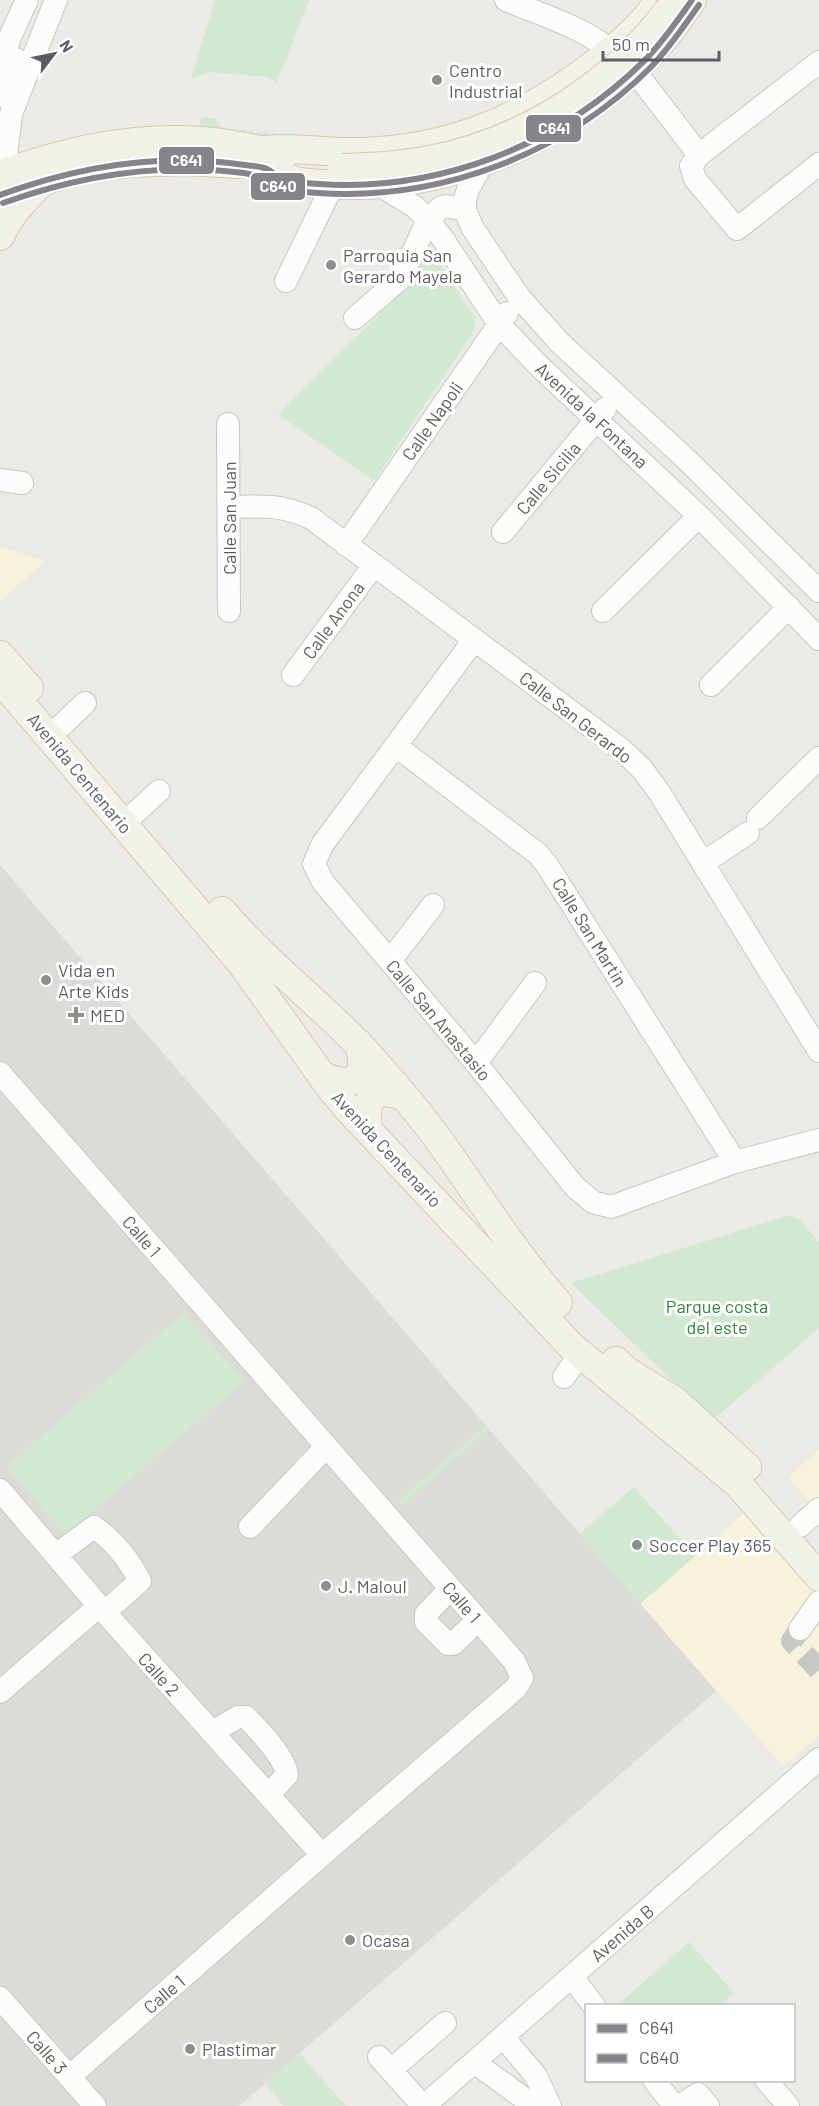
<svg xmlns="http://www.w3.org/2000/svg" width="819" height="2106" font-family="Barlow,sans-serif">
<rect width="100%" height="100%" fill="#ebeae5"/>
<path fill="#f6f2dc" d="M0,546L45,561L0,601Z
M819,1450V1515L788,1477Z
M747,1511L819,1593V1736L783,1766L640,1604Z"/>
<path fill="#dcdbd6" d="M0,865L716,1691L239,2106H0Z"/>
<path fill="#d2e8d1" d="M215,0H309L277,82L266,77L208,72L191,79Z
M204,117L215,119L224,131L228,128L231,131L236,129L240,132L243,129L247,133L252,130L255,134L259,131L262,134L266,131L269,135L273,132L277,136L282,133L284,136L288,133L309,136C273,139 235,135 200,128V120Z
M429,248L475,317V329L374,481L278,414L410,284Z
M790,1215L800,1220L819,1242V1328L713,1420L571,1283Z
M183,1313L245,1381L65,1535L6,1467Z
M486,1425L489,1429L401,1506L397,1501Z
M634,1487L695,1556L640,1604L579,1534Z
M689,1942L734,1993L721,2005H623L620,2003Z
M299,2053L346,2106H284L265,2084Z"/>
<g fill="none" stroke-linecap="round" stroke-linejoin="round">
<path stroke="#c7c7c4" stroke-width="22" stroke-dasharray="22 11" stroke-linecap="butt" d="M800,1629L792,1641L819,1670"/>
<g stroke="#c7c7c5" stroke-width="24">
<path id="minor" d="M506,0C536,13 589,29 611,52
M0,67L10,37L27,0
M634,70L699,155L819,62
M0,96L16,59
M699,155L691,166L695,179L737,229L819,164
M484,161L468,189L465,199V210L472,227L519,297L560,343L686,459L819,591
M4,173L11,114L56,0
M378,184L415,207L428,220L443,239L499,324L538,365L699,516L819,639
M286,281L333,184
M355,318L401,278L428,220L440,208L446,206L465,210
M228,424L229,611
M0,480L22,483
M229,507C262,506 280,504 311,518L621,749L642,769L659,792L819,1051
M503,532L605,409
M346,545L507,313
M603,611L699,516
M474,640L322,845L314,864L323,882L476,1063L575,1187L593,1202L611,1207L735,1162L819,1140
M293,675L374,565
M711,685L789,607
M61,726L85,703
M396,746L538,854L547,865L735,1162
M758,818L819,758
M123,824L159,791
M703,863L748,833
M390,961L433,905
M476,1063L535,983
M0,1073L514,1661L522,1678L516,1688L322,1855L69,2077
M564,1377L580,1354
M0,1490L99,1606L322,1855
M800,1526L819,1509
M250,1527L326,1447
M56,1555L94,1527C113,1540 129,1560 140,1581L105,1612
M450,1589L426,1614V1622L448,1644H453L478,1620
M800,1629L819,1602
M0,1692L99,1606
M212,1732L238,1717H246C258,1729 286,1759 287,1775L268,1795
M572,1977L594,2006
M0,1998L95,2106
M503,2037L536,2076L550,2106
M379,2057L423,2106
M474,2062L534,2106
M391,2070L445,2023
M654,2080L674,2106
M766,2080L788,2106
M424,2106L819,1759
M680,2106L698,2094L708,2106"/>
</g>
<g stroke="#d3ccb2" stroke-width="30">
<path id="major" d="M265,150C297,147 328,153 360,152C449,150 522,119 592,66C613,50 636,32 652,10
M268,170C291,185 320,184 347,185C462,188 592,126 665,37C675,26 683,12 692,0
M0,175C74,147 150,132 229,144C248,147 265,150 282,157
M0,195L81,169L128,163L185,161L239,164
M0,236C10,214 25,199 42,182
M0,655L29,688
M0,679L242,964L329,1086L348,1109L571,1346L738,1484L819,1577
M222,911C270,968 331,1011 380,1068C406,1097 431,1128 453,1160C487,1209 519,1258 558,1303
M321,1075C353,1091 371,1078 358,1043
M368,1130C364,1102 371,1084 402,1096
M616,1361L628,1372L675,1401L747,1467"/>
</g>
<use href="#minor" stroke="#fcfcfb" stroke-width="22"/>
<use href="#major" stroke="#f2f1e7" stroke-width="28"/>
<g stroke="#d3ccb2" stroke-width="30" stroke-linecap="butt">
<path id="major-bridge" d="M342,168C371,167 400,166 429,160C527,142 619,81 676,0"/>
</g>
<use href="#major-bridge" stroke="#f2f1e7" stroke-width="28"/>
<g stroke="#fff" stroke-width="10">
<path id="bus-1" d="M0,195C79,166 161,152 245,165C252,166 261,166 267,169C273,172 277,177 283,179C294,183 307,183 319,184C439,192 558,146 644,61C663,42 677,21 692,0"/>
</g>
<g stroke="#fff" stroke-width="10">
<path id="bus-2" d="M3,203C81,175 161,162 244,173C262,176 263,180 277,186C289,192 305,192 318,193C441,201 565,154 652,66C670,47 684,26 699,5"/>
</g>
<use href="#bus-1" stroke="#87838a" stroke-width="6"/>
<use href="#bus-2" stroke="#87838a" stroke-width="6"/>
</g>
<g fill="#8d8e90" stroke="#fff" stroke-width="2">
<circle cx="437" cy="80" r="6"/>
<circle cx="331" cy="265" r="6"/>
<circle cx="46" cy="980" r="6"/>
<path d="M73 1006h6v6h6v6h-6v6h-6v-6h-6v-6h6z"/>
<circle cx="637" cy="1545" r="6"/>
<circle cx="326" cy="1586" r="6"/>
<circle cx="350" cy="1940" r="6"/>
<circle cx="190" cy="2049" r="6"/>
</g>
<g text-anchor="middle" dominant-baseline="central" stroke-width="6" stroke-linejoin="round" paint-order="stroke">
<g font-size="18" fill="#5a5d63" stroke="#fff" text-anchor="start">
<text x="449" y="70">Centro<tspan x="449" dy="21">Industrial</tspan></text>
<text x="343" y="255">Parroquia San<tspan x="343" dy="21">Gerardo Mayela</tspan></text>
<text x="58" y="970">Vida en<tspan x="58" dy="21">Arte Kids</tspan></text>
<text x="90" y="1015">MED</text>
<text x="649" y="1545">Soccer Play 365</text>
<text x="338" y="1586">J. Maloul</text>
<text x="362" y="1940">Ocasa</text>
<text x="202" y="2049">Plastimar</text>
</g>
<g font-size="18" fill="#5a5d63" stroke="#fff">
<text transform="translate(592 415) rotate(43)">Avenida la Fontana</text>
<text transform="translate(432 421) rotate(-55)">Calle Napoli</text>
<text transform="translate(548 478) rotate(-50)">Calle Sicilia</text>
<text transform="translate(229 518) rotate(-90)">Calle San Juan</text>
<text transform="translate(333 620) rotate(-54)">Calle Anona</text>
<text transform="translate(576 717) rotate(38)">Calle San Gerardo</text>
<text transform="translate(80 773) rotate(50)">Avenida Centenario</text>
<text transform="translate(590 932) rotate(58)">Calle San Martin</text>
<text transform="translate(439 1020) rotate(50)">Calle San Anastasio</text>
<text transform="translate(387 1149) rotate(47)">Avenida Centenario</text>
<text transform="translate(142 1236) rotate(49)">Calle 1</text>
<text transform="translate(462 1602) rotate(49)">Calle 1</text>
<text transform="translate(159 1674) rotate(48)">Calle 2</text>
<text transform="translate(622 1933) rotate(-41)">Avenida B</text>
<text transform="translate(164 1994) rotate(-41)">Calle 1</text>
<text transform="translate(47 2052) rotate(49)">Calle 3</text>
</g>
<g font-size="18" fill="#31833b" stroke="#fff">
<text x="717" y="1306">Parque costa<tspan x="717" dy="21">del este</tspan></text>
</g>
</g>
<g stroke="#fff" stroke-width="2">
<rect x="525" y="114" width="57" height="29" rx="6" fill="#87838a"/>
<rect x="158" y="146" width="57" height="29" rx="6" fill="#87838a"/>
<rect x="250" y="172" width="56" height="29" rx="6" fill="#87838a"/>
</g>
<g font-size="16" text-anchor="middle" font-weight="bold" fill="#fff">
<text x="554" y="134">C641</text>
<text x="186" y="166">C641</text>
<text x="278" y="192">C640</text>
</g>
<rect x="585" y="2004" width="210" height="78" fill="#ffffff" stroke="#bdbec1" stroke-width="1.5"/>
<rect x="597" y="2024" width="30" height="9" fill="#87838a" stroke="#bdbec1" stroke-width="1.5"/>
<text x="639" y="2034" font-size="18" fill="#5a5d63">C641</text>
<rect x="597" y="2054" width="30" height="9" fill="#87838a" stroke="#bdbec1" stroke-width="1.5"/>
<text x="639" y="2064" font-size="18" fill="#5a5d63">C640</text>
<g transform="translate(54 54) rotate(58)" stroke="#ffffff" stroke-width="4.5" paint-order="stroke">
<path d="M0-4.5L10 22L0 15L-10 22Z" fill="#5a5d63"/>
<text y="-9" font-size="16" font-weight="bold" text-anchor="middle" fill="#5a5d63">N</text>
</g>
<path d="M603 51v9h116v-9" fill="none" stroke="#5a5d63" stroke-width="3"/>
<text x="612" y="51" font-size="18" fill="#5a5d63" stroke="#ffffff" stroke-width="4.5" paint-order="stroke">50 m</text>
</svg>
